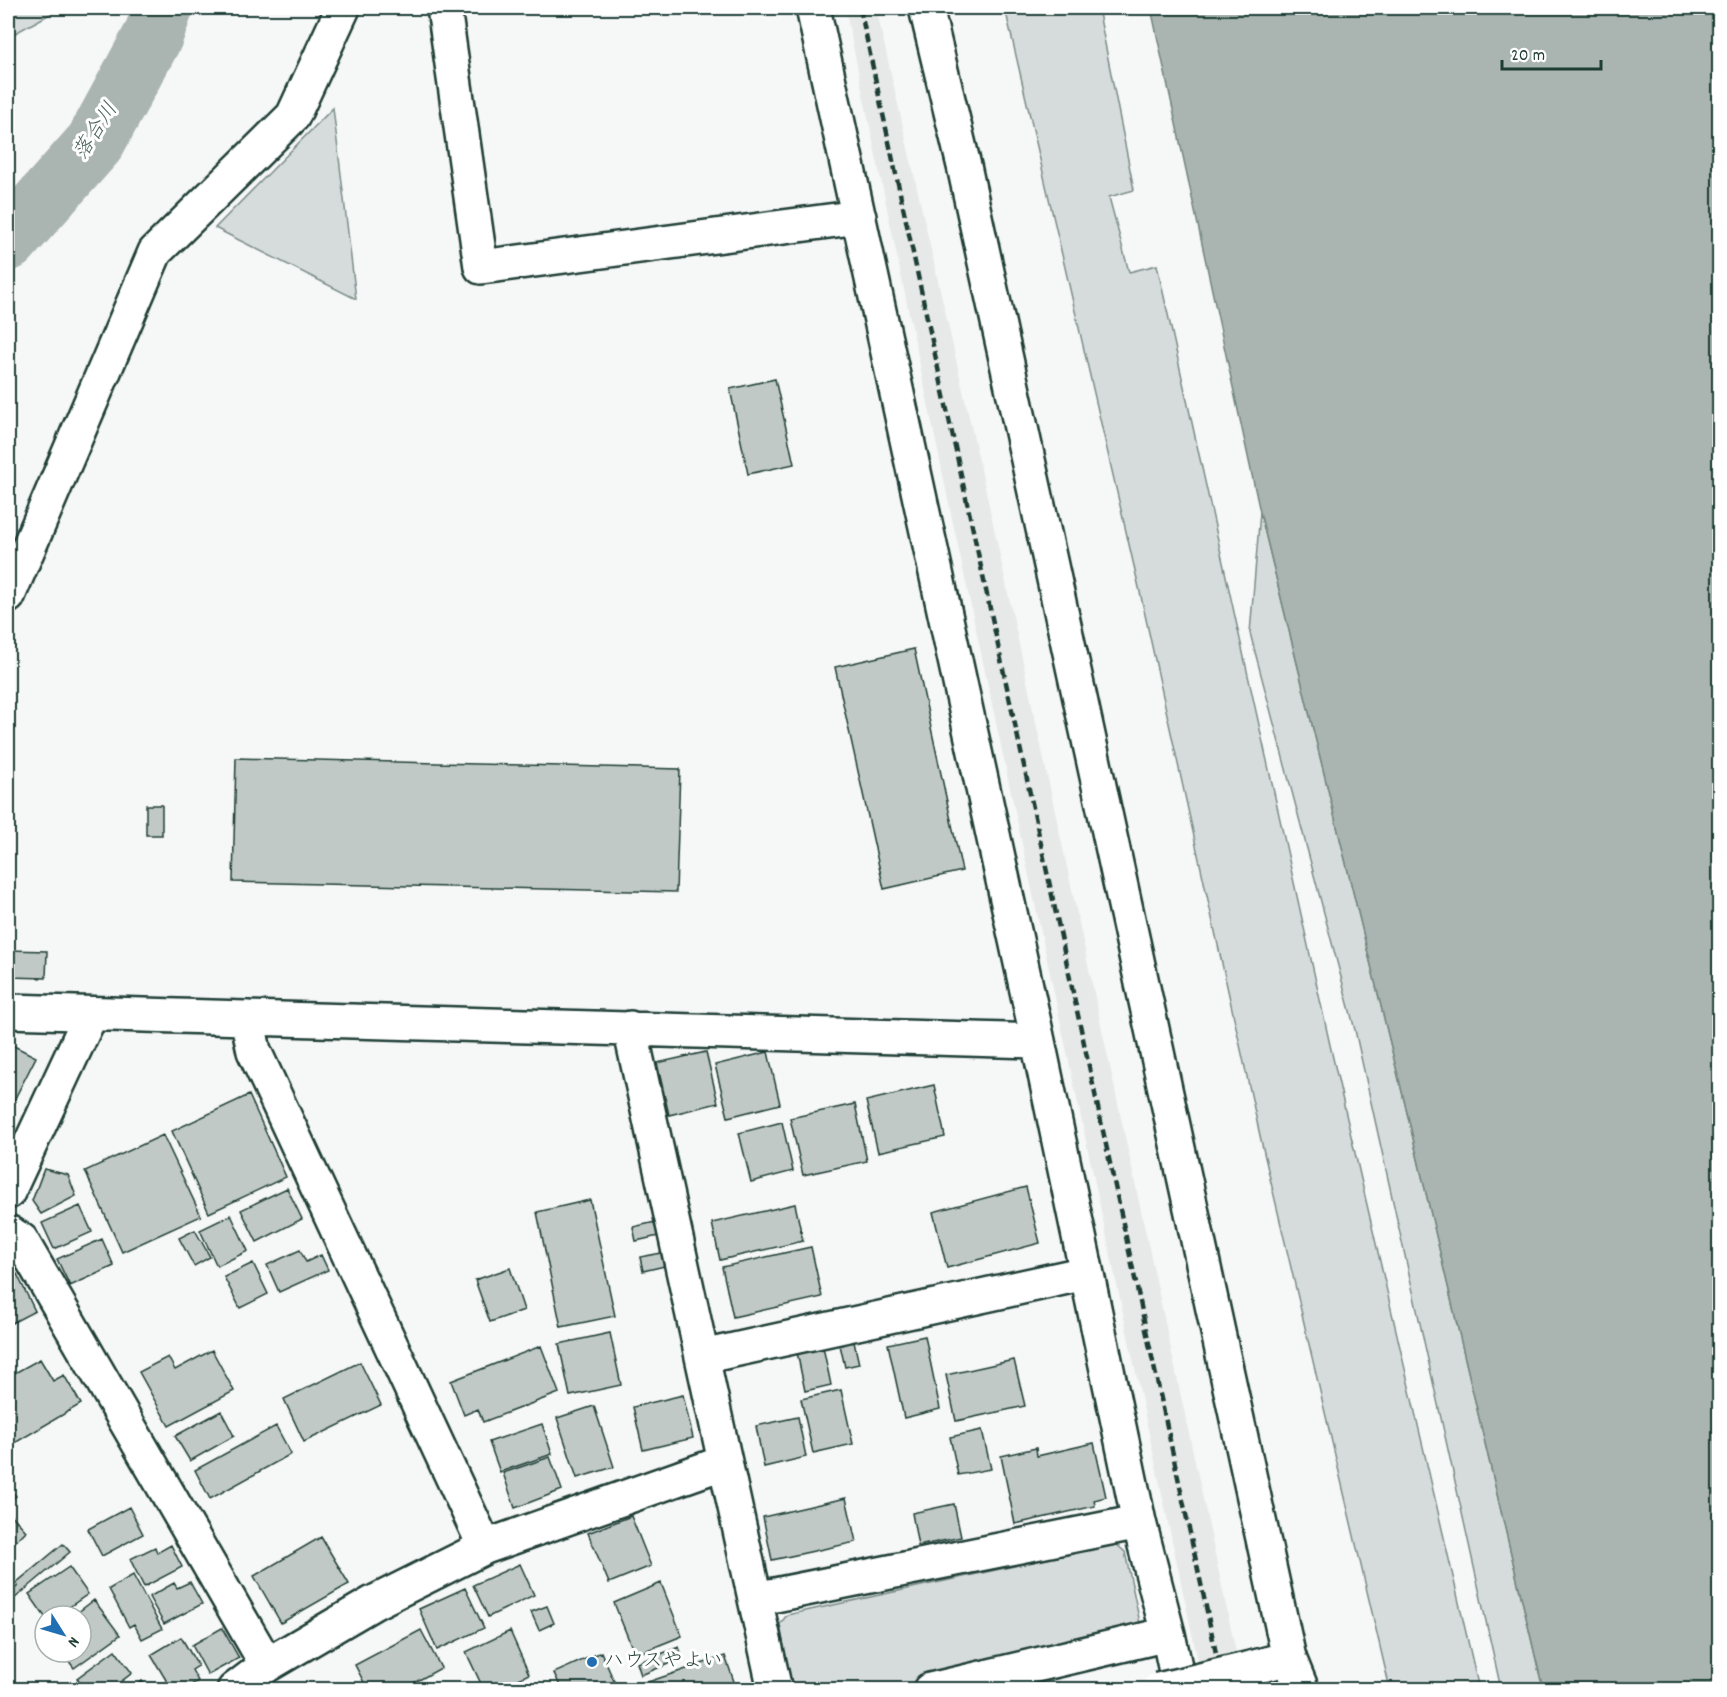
<svg xmlns="http://www.w3.org/2000/svg" width="1727" height="1697" font-family="Dekko,'Klee One',sans-serif">
<rect width="100%" height="100%" fill="#f6f7f7"/>
<filter id="ink" filterUnits="userSpaceOnUse"><feTurbulence type="fractalNoise" baseFrequency=".0167" numOctaves="2"/><feDisplacementMap in="SourceGraphic" scale="12" xChannelSelector="R" yChannelSelector="G"/><feConvolveMatrix kernelMatrix="1 2 1 2 8 2 1 2 1" color-interpolation-filters="sRGB"/></filter>
<g filter="url(#ink)">
<path fill="#e6e9e8" d="M845,8H876L989,505L1244,1689H1204L952,518Z"/>
<path fill="#d6dcdb" stroke="#7a8c88" stroke-width="1.5" d="M8,8H61L8,37Z
M1005,8H1098L1134,190L1109,197L1129,272L1157,265L1330,1045L1479,1689H1390L1261,1140L1140,592Z
M333,108L356,299L215,228Z
M1260,512L1405,1104L1543,1689H1501L1355,1030L1250,633Z
M1116,1544L1125,1552L1140,1623L1135,1633L895,1690L791,1689L780,1624L787,1615Z"/>
<path fill="#aab5b1" stroke="#72857f" stroke-width="1.5" d="M1151,8H1719V1689H1543L1405,1104L1260,512Z"/>
<g fill="none" stroke-linecap="round" stroke-linejoin="round">
<path stroke="#aab5b1" stroke-width="60" d="M8,241L95,143L153,36L163,8"/>
</g>
<path fill="#c0c9c6" stroke="#1f3d34" stroke-width="1.5" d="M775,379L794,464L748,474L730,389Z
M914,649L962,871L884,889L835,667Z
M236,758L680,769L676,892L233,882Z
M146,805H162V835H146Z
M8,950L47,951L46,978L8,977Z
M8,1043L36,1057L8,1112Z
M706,1052L718,1103L669,1115L657,1063Z
M768,1052L780,1104L728,1117L715,1065Z
M934,1085L945,1137L878,1152L866,1101Z
M249,1095L286,1177L209,1213L172,1131Z
M855,1104L867,1161L803,1175L790,1118Z
M782,1122L793,1171L751,1182L739,1133Z
M163,1135L201,1216L122,1252L85,1171Z
M44,1169L68,1175L76,1196L41,1214L32,1201Z
M1026,1187L1040,1243L947,1268L933,1212Z
M287,1188L302,1219L257,1242L241,1210Z
M590,1200L615,1316L561,1327L537,1212Z
M795,1204L803,1241L720,1260L712,1223Z
M80,1206L92,1232L54,1249L42,1223Z
M231,1215L248,1251L217,1266L200,1230Z
M660,1221L663,1235L636,1241L633,1227Z
M195,1230L210,1257L194,1266L179,1238Z
M102,1239L114,1266L70,1286L57,1259Z
M811,1247L822,1297L733,1317L722,1267Z
M300,1250L306,1262L321,1255L328,1270L279,1292L267,1265Z
M666,1252L669,1265L643,1271L640,1257Z
M253,1263L268,1294L240,1308L224,1277Z
M510,1268L524,1310L490,1322L475,1280Z
M17,1274L35,1311L8,1325V1279Z
M610,1333L621,1385L570,1396L559,1344Z
M925,1336L940,1409L904,1418L888,1344Z
M854,1342L859,1364L845,1367L840,1345Z
M541,1346L559,1393L483,1422L478,1409L464,1415L451,1381Z
M823,1347L831,1385L805,1391L797,1352Z
M212,1350L234,1391L169,1426L139,1372L168,1357L175,1370Z
M40,1359L53,1381L64,1375L81,1404L8,1447V1366L13,1374Z
M1014,1360L1025,1406L956,1421L946,1375Z
M360,1362L381,1405L304,1442L284,1399Z
M841,1390L853,1444L813,1453L801,1399Z
M683,1395L693,1438L643,1450L633,1407Z
M594,1406L614,1467L577,1478L557,1418Z
M221,1411L234,1436L190,1461L175,1436Z
M798,1417L806,1457L764,1467L756,1426Z
M542,1424L552,1454L500,1472L489,1442Z
M276,1426L291,1454L210,1499L195,1470Z
M982,1430L991,1469L958,1475L950,1437Z
M1094,1443L1106,1497L1094,1500L1095,1506L1015,1524L1001,1456L1036,1448L1037,1456Z
M550,1457L562,1490L515,1508L503,1473Z
M8,1487L16,1496L8,1504Z
M846,1498L856,1542L772,1560L763,1517Z
M954,1504L961,1537L918,1546L912,1513Z
M129,1507L143,1534L102,1556L88,1529Z
M8,1511L26,1531L8,1549Z
M631,1516L651,1566L609,1583L588,1533Z
M321,1537L349,1584L281,1623L254,1576Z
M63,1544L70,1552L8,1604V1594L18,1586L16,1583Z
M171,1545L182,1567L144,1587L130,1559L155,1547L157,1553Z
M520,1564L534,1595L488,1617L473,1585Z
M69,1567L88,1594L56,1616L45,1617L29,1594Z
M133,1575L162,1629L142,1639L134,1624L129,1627L109,1589Z
M190,1582L202,1604L164,1624L149,1597L174,1583L177,1588Z
M661,1583L682,1636L635,1655L614,1603Z
M465,1588L484,1628L437,1650L419,1609Z
M94,1600L120,1635L74,1668L62,1652H81V1616H73Z
M547,1606L554,1623L539,1630L531,1612Z
M222,1628L239,1658L208,1675L192,1645Z
M421,1630L441,1668L401,1690H368L355,1665Z
M510,1631L529,1674L496,1690H484L466,1652Z
M181,1637L198,1666L192,1670L198,1681L184,1690H172L151,1655Z
M679,1647L683,1658L641,1675L637,1663Z
M115,1650L132,1673L110,1690H85L77,1678Z
M601,1652L618,1690H562L554,1673Z
M725,1656L737,1690H644L642,1684Z
M142,1681L148,1690H132Z"/>
<g fill="none" stroke-linecap="round" stroke-linejoin="round">
<g stroke="#1f3d34" stroke-width="38">
<path id="minor" d="M444,8L481,267L859,217
M813,8L1038,1041L1139,1522L1168,1634L1180,1690
M8,596L155,252L293,116L343,8
M8,1011L1038,1041
M247,1018L254,1051L485,1547
M630,1028L775,1690
M8,1192L91,1014
M8,1232L21,1240L267,1665
M702,1357L1086,1273
M755,1599L1139,1522
M1289,1658L1302,1690
M234,1690L267,1665L373,1603L485,1547L725,1462
M930,1690L1168,1634"/>
</g>
<g stroke="#1f3d34" stroke-width="38">
<path id="tertiary" d="M926,8L964,166L1289,1658L1251,1668"/>
</g>
<use href="#minor" stroke="#fff" stroke-width="33"/>
<use href="#tertiary" stroke="#fff" stroke-width="33"/>
<path stroke="#1f3d34" stroke-width="4.5" stroke-dasharray="9 4.5" stroke-linecap="butt" d="M860,8L1224,1690"/>
<g stroke="#1f3d34" stroke-width="38" stroke-linecap="butt">
<path id="tertiary-bridge" d="M1158,1690L1251,1668"/>
</g>
<use href="#tertiary-bridge" stroke="#fff" stroke-width="33"/>
</g>
</g>
<circle fill="#1f6fb2" stroke="#fff" stroke-width="2" cx="592" cy="1662" r="6"/>
<g text-anchor="middle" dominant-baseline="central" stroke-width="6" stroke-linejoin="round" paint-order="stroke">
<g font-size="20" fill="#1f3d34" stroke="#fff" text-anchor="start">
<text x="604" y="1662">ハウスやよい</text>
</g>
<g font-size="21" font-style="italic" fill="#49615a" stroke="#fff">
<text transform="translate(97 132) rotate(-57)">落合川</text>
</g>
</g>
<rect width="1727" height="1697" fill="none" stroke="#fff" stroke-width="30"/>
<rect x="15" y="15" width="1697" height="1667" fill="none" stroke="#1f3d34" stroke-width="2" filter="url(#ink)"/>
<g transform="translate(63 1634) rotate(127)"><circle r="28" fill="#ffffff" stroke="#a5b1ae" stroke-width="1.5"/>
<path d="M0-4.5L10 22L0 15L-10 22Z" fill="#1f6fb2"/>
<text y="-9" font-size="16" font-weight="bold" text-anchor="middle" fill="#1f3d34">N</text>
</g>
<path d="M1502 60v9h99v-9" fill="none" stroke="#1f3d34" stroke-width="3"/>
<text x="1511" y="60" font-size="18" fill="#1f3d34" stroke="#ffffff" stroke-width="4.5" paint-order="stroke">20 m</text>
</svg>
